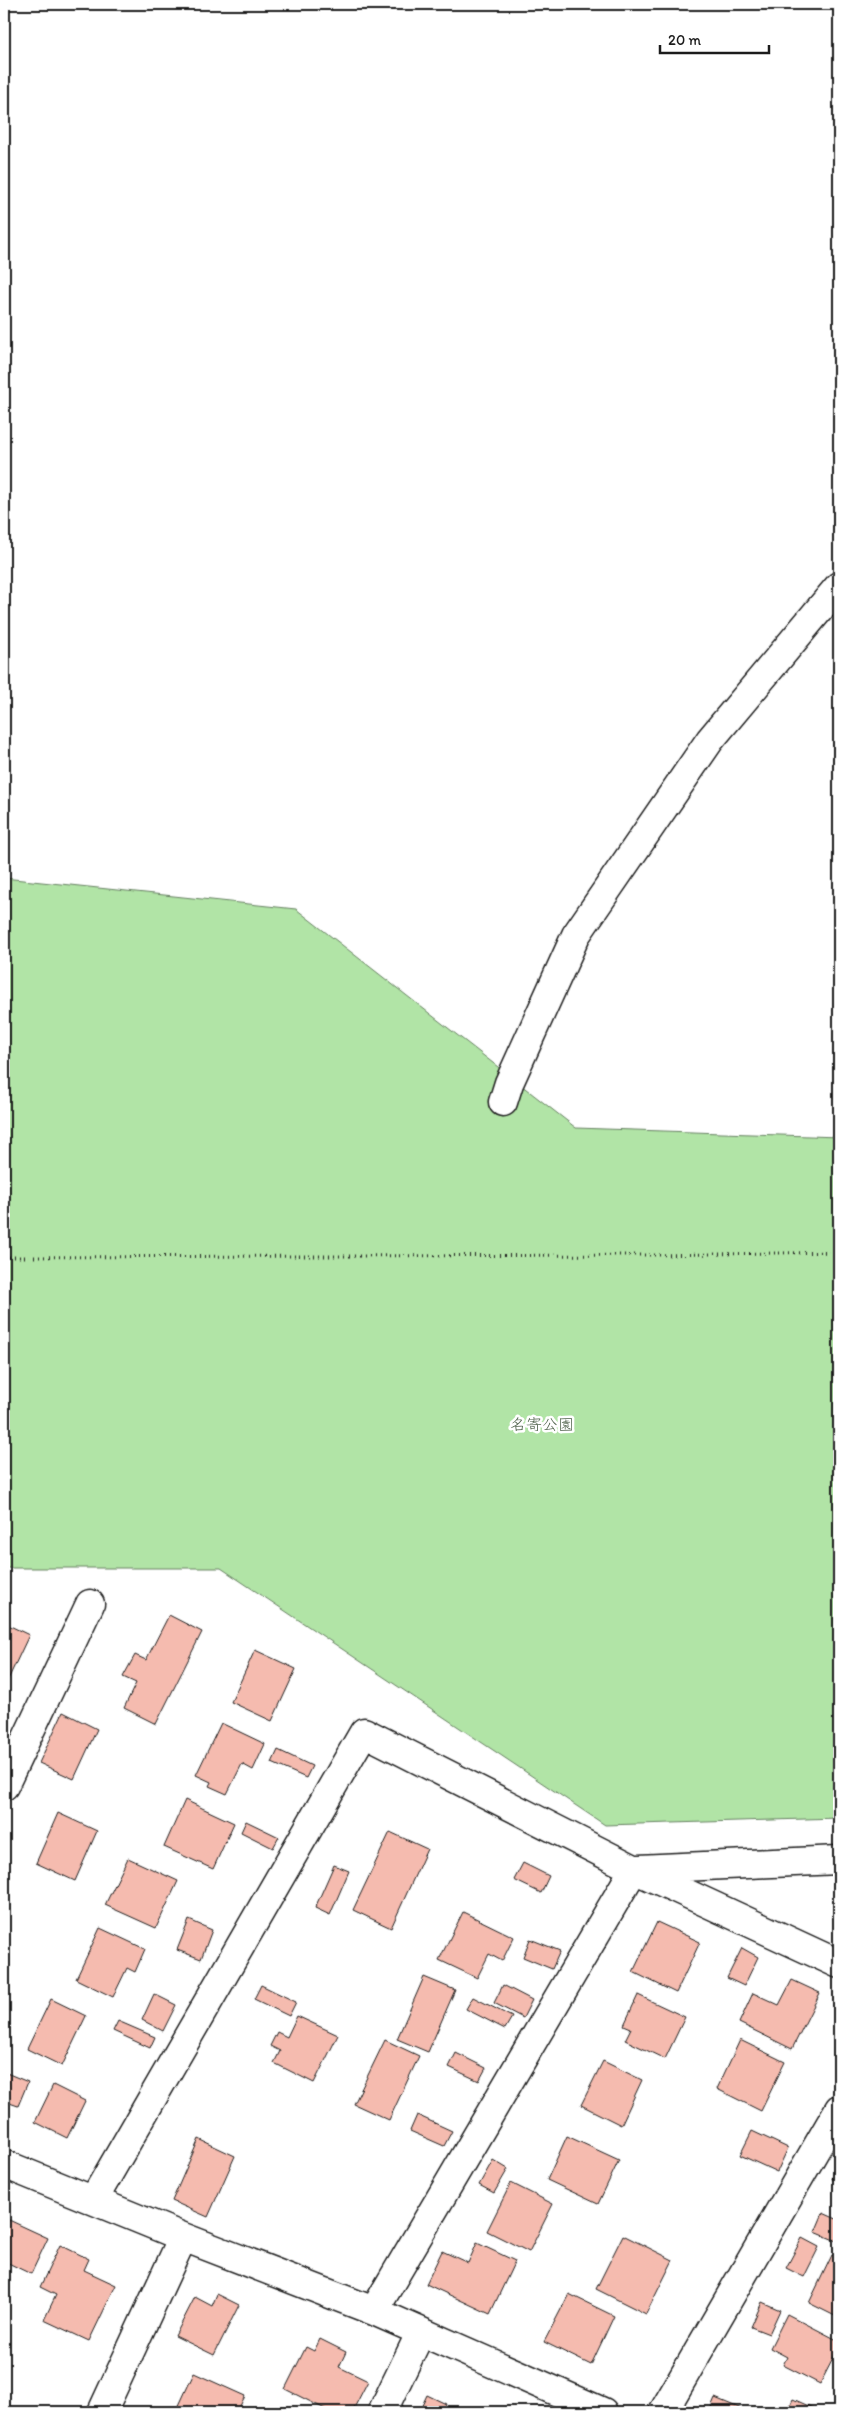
<svg xmlns="http://www.w3.org/2000/svg" width="843" height="2416" font-family="Itim,'Klee One',sans-serif">
<rect width="100%" height="100%" fill="#fff"/>
<filter id="ink" filterUnits="userSpaceOnUse"><feTurbulence type="fractalNoise" baseFrequency=".02" numOctaves="2"/><feDisplacementMap in="SourceGraphic" scale="10" xChannelSelector="R" yChannelSelector="G"/><feConvolveMatrix kernelMatrix="1 2 1 2 8 2 1 2 1" color-interpolation-filters="sRGB"/></filter>
<g filter="url(#ink)">
<path fill="#b1e4a6" stroke="#668061" d="M4,878L296,909L576,1128L839,1137V1818L605,1825L221,1568H4Z"/>
<path fill="#f5bbaf" stroke="#1c1c1c" d="M169,1615L202,1632L156,1724L124,1708L136,1683L123,1677L135,1655L146,1660Z
M4,1623L29,1635L4,1688Z
M255,1650L296,1669L272,1721L231,1702Z
M63,1712L97,1729L74,1779L39,1763Z
M221,1723L265,1744L253,1770L242,1764L227,1794L209,1786L211,1782L196,1775Z
M278,1750L312,1766L306,1778L272,1763Z
M185,1800L234,1823L213,1869L164,1847Z
M58,1813L97,1831L75,1881L36,1863Z
M246,1821L279,1837L273,1848L241,1832Z
M390,1832L427,1849L391,1928L353,1910Z
M128,1858L178,1881L156,1928L105,1905Z
M523,1863L549,1876L541,1893L514,1880Z
M334,1865L349,1871L330,1915L315,1908Z
M463,1912L514,1937L502,1961L489,1954L477,1978L439,1960Z
M189,1920L212,1930L201,1959L177,1950Z
M657,1922L700,1942L676,1993L633,1972Z
M100,1928L145,1949L135,1972L127,1968L113,1997L76,1979Z
M530,1939L560,1951L552,1969L523,1957Z
M742,1948L758,1957L744,1986L727,1978Z
M424,1977L455,1990L428,2052L397,2039Z
M792,1980L820,1993L792,2049L739,2023L753,1993L779,2005Z
M261,1985L296,2002L289,2016L254,1999Z
M503,1985L532,2000L523,2018L494,2003Z
M154,1994L176,2005L163,2031L142,2020Z
M638,1995L685,2017L665,2059L625,2040L631,2028L624,2025Z
M473,1997L512,2017L505,2029L466,2009Z
M51,1999L86,2016L62,2066L27,2049Z
M297,2016L338,2035L314,2083L274,2063L280,2051L270,2046L277,2032L287,2037Z
M118,2021L155,2037L150,2048L113,2031Z
M385,2040L419,2056L389,2120L354,2104Z
M740,2040L785,2062L761,2111L717,2089Z
M456,2053L486,2068L479,2081L449,2067Z
M603,2061L642,2080L621,2125L581,2105Z
M4,2072L28,2082L18,2106L4,2101Z
M53,2085L85,2101L67,2138L35,2122Z
M417,2115L452,2131L444,2146L410,2131Z
M752,2131L788,2148L777,2172L740,2155Z
M567,2136L619,2160L598,2204L547,2180Z
M199,2139L235,2156L208,2217L172,2201Z
M493,2160L508,2169L494,2193L479,2185Z
M838,2165H839V2182L832,2179Z
M511,2183L553,2204L529,2252L487,2231Z
M823,2213L839,2220V2242L815,2232Z
M9,2220L48,2238L31,2274L4,2261V2230Z
M623,2235L673,2260L646,2314L596,2289Z
M802,2238L819,2247L804,2277L786,2268Z
M477,2243L515,2261L490,2314L426,2284L442,2251L468,2263Z
M60,2245L89,2259L84,2270L116,2285L89,2341L44,2320L56,2295L40,2287Z
M832,2255L839,2259V2318L809,2303Z
M217,2294L239,2305L214,2355L175,2336L195,2297L212,2306Z
M569,2294L614,2316L591,2365L544,2342Z
M762,2302L780,2310L769,2334L751,2327Z
M787,2314L839,2341V2347L820,2384L783,2365L787,2357L770,2348Z
M320,2339L346,2352L339,2367L368,2381L352,2412H331L285,2389L306,2347L314,2351Z
M194,2373L245,2396L237,2412H176Z
M427,2395L446,2404L442,2412H419Z
M715,2398L749,2412H709Z
M793,2399L822,2412H787Z
M4,2404L21,2412H4Z"/>
<g fill="none" stroke-linecap="round" stroke-linejoin="round">
<g stroke="#1c1c1c" stroke-width="31">
<path id="minor" d="M503,1102L509,1083L576,935L710,740L839,586
M4,1786L90,1604
M638,1869L839,1860
M4,2164L183,2237L374,2311L603,2412
M94,2199L364,1732L634,1869L839,1964
M374,2311L634,1869
M102,2412L183,2237
M382,2412L421,2332
M663,2412L839,2109"/>
</g>
<path stroke="#1c1c1c" stroke-width="3" stroke-dasharray="1 4" stroke-linecap="butt" d="M4,1257L653,1255L839,1252"/>
<use href="#minor" stroke="#fff" stroke-width="28"/>
</g>
</g>
<g text-anchor="middle" dominant-baseline="central" stroke-width="5" stroke-linejoin="round" paint-order="stroke">
<g font-size="16" fill="#50624c" stroke="#fff">
<text x="542" y="1424">名寄公園</text>
</g>
</g>
<rect width="843" height="2416" fill="none" stroke="#fff" stroke-width="20"/>
<rect x="10" y="10" width="823" height="2396" fill="none" stroke="#1c1c1c" stroke-width="2" filter="url(#ink)"/>
<path d="M660 45v8h109v-8" fill="none" stroke="#1c1c1c" stroke-width="2.5"/>
<text x="668" y="45" font-size="15" fill="#1c1c1c" stroke="#ffffff" stroke-width="4" paint-order="stroke">20 m</text>
</svg>
